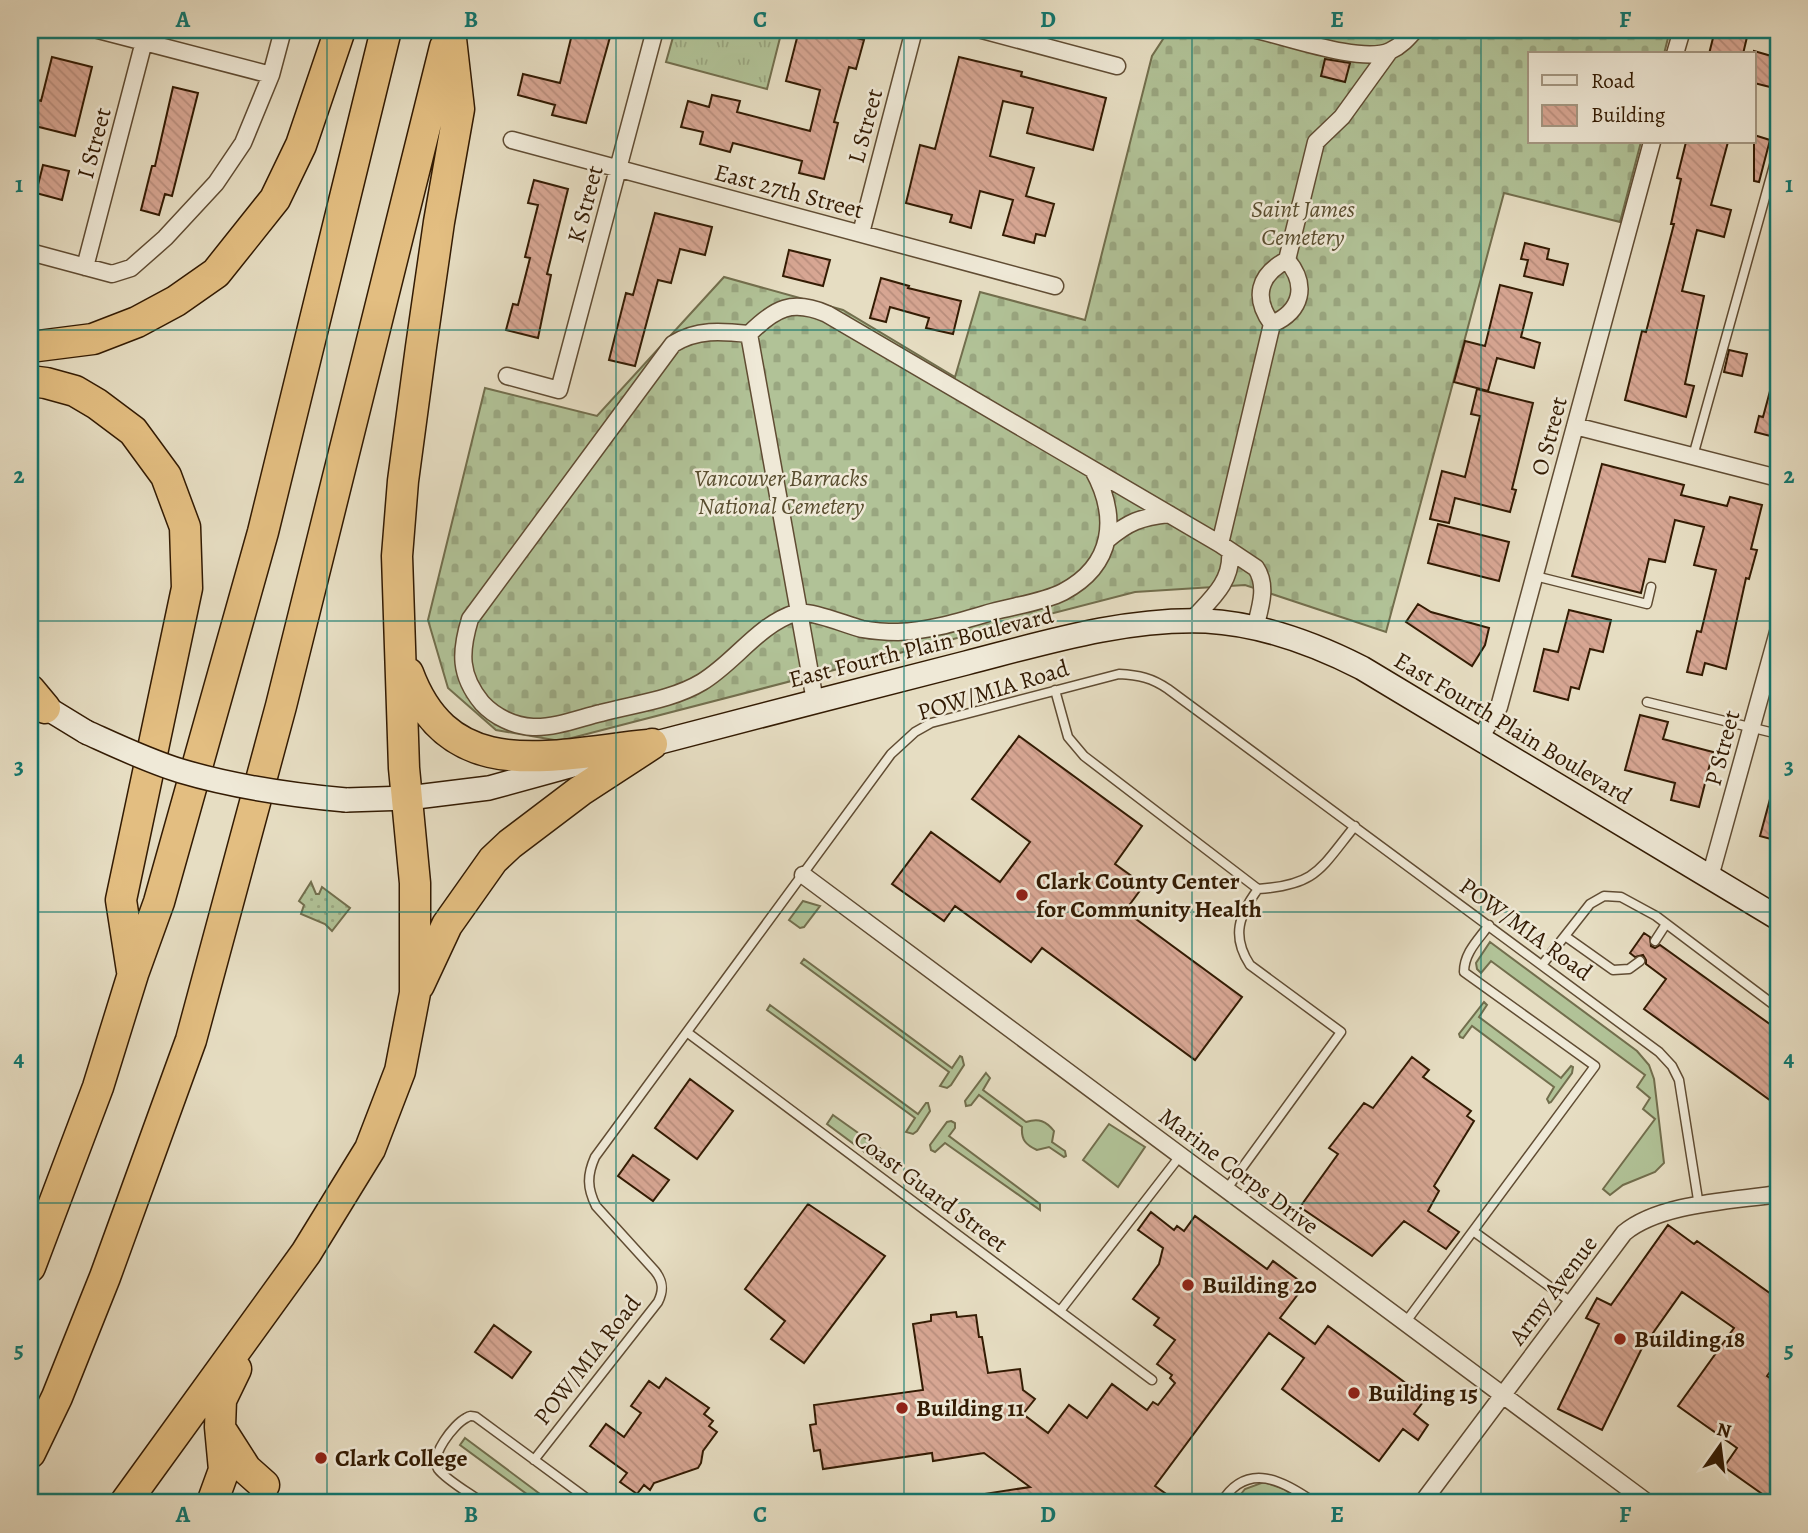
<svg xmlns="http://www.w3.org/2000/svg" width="1808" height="1533" font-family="Alegreya,serif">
<defs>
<pattern id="cemetery-stones" width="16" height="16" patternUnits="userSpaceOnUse" patternTransform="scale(1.75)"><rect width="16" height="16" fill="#b1c297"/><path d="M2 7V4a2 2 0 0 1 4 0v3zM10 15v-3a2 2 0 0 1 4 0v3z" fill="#99a680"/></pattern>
<pattern id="park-tufts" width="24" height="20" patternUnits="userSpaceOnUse" patternTransform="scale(1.75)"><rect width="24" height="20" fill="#b1c297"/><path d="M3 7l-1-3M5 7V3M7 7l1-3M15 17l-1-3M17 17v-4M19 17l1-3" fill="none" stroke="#99a680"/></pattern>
<pattern id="garden-dots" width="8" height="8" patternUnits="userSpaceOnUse" patternTransform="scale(1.75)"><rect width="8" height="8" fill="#b1c297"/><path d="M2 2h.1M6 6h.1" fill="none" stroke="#99a680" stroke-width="1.8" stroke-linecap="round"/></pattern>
<pattern id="building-back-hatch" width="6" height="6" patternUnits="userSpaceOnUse" patternTransform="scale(1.75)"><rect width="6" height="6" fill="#d7a693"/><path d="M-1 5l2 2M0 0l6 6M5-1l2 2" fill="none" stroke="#b98e7d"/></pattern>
</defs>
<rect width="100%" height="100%" fill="#e6ddc2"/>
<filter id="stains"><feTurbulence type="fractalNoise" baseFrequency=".00286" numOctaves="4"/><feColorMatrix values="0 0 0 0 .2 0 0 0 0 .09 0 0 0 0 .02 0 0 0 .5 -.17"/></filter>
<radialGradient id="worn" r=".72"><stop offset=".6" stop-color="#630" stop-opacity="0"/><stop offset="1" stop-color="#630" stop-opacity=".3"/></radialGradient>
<path fill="#b1c297" stroke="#726e4d" stroke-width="2" d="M803,901L820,906L804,927L800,928L789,920Z
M1490,942L1637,1051L1649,1065L1654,1079L1664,1163L1655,1172L1623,1185L1610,1195L1603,1189L1655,1119L1643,1109L1650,1098L1637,1087L1645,1075L1491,961L1481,973L1477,969L1476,963Z
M804,959L952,1068L960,1056L962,1057L964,1065L951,1085L947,1088L940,1086L949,1072L801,963Z
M1484,1002L1487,1005L1479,1017L1561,1078L1571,1066L1573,1067L1572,1073L1551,1102L1549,1103L1547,1099L1554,1087L1472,1026L1463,1038L1460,1037L1459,1034Z
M770,1005L918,1114L926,1103H928L930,1111L917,1131L913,1134L906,1132L915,1118L767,1010Z
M986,1073L990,1078L983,1090L1026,1122C1039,1118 1046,1121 1054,1131L1052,1142L1065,1151L1066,1156L1064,1157L1049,1147L1037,1150C1026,1145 1021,1140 1022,1127L979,1095L971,1105L966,1106L965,1101Z
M833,1115L885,1152L878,1162L827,1124Z
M951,1121L955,1123V1128L949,1136L1040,1204V1210L945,1143L935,1152L931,1150L930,1145L947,1122Z
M1109,1124L1145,1147L1118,1187L1083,1160Z
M465,1438L552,1503H539L460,1445Z
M1264,1482L1284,1489L1303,1503H1234L1245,1489Z"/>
<path fill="url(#cemetery-stones)" stroke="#726e4d" stroke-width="2" d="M1169,30H1670L1664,54H1530V142H1641L1620,222L1504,193L1386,632L1245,585L1135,592L560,741L496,730L448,688L428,620L485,388L597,416L724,277L843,310L955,377L980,292L1085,320L1152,56Z"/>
<path fill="url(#park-tufts)" stroke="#726e4d" stroke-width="2" d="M675,30H782L767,89L666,62Z"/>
<path fill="url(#garden-dots)" stroke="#726e4d" stroke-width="2" d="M311,882L316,894H319L322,887L350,908L332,931L325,924L301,914L304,905L299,901Z"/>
<path fill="url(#building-back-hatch)" stroke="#331b03" stroke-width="2" d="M573,30H612L586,123L552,115L555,105L518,95L523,74L560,83Z
M799,30H827L864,40L856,69L849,67L834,122L838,123L824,179L799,173L802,161L733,143L730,152L700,144L703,132L681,127L688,101L709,107L712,95L740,101L737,112L810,131L820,90L786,81Z
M1715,30L1747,37L1743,54H1709Z
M1754,51L1775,57L1773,64L1776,65L1770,87L1754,83Z
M52,57L92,67L75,136L31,125L38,100L41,101Z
M959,57L1022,72L1021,76L1106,98L1093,150L1027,133L1033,108L1003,101L990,156L1034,168L1026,196L1054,204L1045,236L1036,234L1034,243L1003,235L1013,200L980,191L971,228L950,222L952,215L906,203L920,145L935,149Z
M1325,59L1350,63L1345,82L1321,76Z
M173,87L198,93L172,196L165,194L159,215L141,210L152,166H155Z
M1754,135L1770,140L1759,182L1754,181Z
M1686,142H1728L1711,205L1731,210L1724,237L1697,230L1682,291L1704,296L1685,384L1694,386L1686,417L1625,400L1642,331L1646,332L1674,224H1671L1681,179L1677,178Z
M43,165L69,171L62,200L36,193Z
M534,180L568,189L547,274L551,275L538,338L506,330L513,304L518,305L530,258L525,257L538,205L528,203Z
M655,213L712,227L705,255L680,249L671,283L658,280L635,366L609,360L626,293L633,295Z
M1525,243L1549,249L1547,259L1568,264L1563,285L1524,276L1528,260L1521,259Z
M789,250L830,260L823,286L783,276Z
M881,278L909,286L908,288L961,301L953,334L926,328L929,318L890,307L886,322L870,318Z
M1500,285L1532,293L1521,337L1540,343L1534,368L1497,358L1488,391L1454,382L1465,341L1485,346Z
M1729,350L1747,354L1742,376L1724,372Z
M1773,380L1778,381V438L1755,432L1759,416L1763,417Z
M1477,389L1533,403L1512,489L1516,490L1510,512L1455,498L1449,523L1430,519L1442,471L1465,477L1480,416L1471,414Z
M1602,464L1684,485L1681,495L1727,506L1730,497L1762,505L1751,549L1757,550L1749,579L1746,578L1726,669L1705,663L1702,675L1687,672L1697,631L1701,632L1716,570L1694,565L1704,527L1675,520L1665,562L1649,559L1641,593L1572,576Z
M1438,524L1509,542L1499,581L1428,563Z
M1418,604L1431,612L1489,628L1485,645L1472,666L1406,622Z
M1569,610L1611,620L1603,652L1590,649L1579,689L1571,687L1568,700L1534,691L1544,649L1558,652Z
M1640,715L1668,722L1663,739L1713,752L1699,807L1671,800L1675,783L1625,770Z
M1019,736L1142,826L1115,864L1144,885L1125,911L1242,997L1195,1060L1042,948L1031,962L955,906L944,921L892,884L931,832L1000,882L1030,842L972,799Z
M1773,788L1778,789V841L1760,836Z
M1644,933L1650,937L1651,946L1655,948L1660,945L1778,1030V1106L1644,1009L1666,979L1646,964V960L1643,955L1635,957L1630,953Z
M1412,1057L1429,1070L1423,1077L1471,1111L1467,1116L1474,1121L1434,1186L1439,1191L1428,1211L1459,1232L1446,1249L1404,1221L1372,1256L1300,1207L1338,1154L1329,1148L1364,1103L1373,1108Z
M690,1079L733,1111L697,1159L655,1128Z
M633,1155L669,1180L653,1201L618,1176Z
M808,1204L885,1256L804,1363L771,1339L785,1321L745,1289Z
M1151,1212L1174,1230L1177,1226L1184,1231L1195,1216L1267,1269L1273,1261L1305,1285L1280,1318L1315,1344L1328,1326L1426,1398L1414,1414L1428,1425L1418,1440L1403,1429L1379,1461L1282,1389L1304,1358L1269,1333L1155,1486L1179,1503H985L984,1494L1030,1487L984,1453L933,1461L932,1453L823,1469L820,1450L814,1451L810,1425L816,1424L814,1405L923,1390L913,1324L931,1321V1315L956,1312L957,1317L976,1315L979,1337H982L988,1373L1020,1369L1023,1390L1035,1399L1023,1414L1048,1433L1069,1405L1087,1418L1112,1384L1147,1410L1153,1402L1158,1405L1175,1383L1170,1378L1172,1375L1157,1364L1175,1340L1154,1325L1159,1318L1133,1299L1159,1264L1163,1248L1138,1230Z
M1668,1225L1694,1244L1697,1241L1778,1299V1361L1767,1376L1778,1384V1503H1775L1724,1467L1737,1448L1678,1406L1734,1328L1682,1292L1641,1350L1602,1430L1558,1409L1599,1324L1586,1318L1597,1298L1611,1305Z
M494,1325L531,1352L512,1378L475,1352Z
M666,1378L709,1408L704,1414L713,1421L709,1426L717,1432L703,1451L701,1463L698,1468L654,1483L650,1490L644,1485L637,1494L620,1482L627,1473L590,1446L606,1424L624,1437L641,1413L631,1406L649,1381L659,1388Z"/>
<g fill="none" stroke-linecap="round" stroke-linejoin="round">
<g stroke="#604c33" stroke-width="11">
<path id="lane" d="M1693,456L1778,151
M1535,576L1647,604L1651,587
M1055,690L1068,737L1084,756L1258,889C1239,915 1231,936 1250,965L1341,1032L1226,1190
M1647,702L1778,734
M1258,889C1317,885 1320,869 1355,826
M1565,936L1613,970L1629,969L1640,961
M1655,941L1666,924
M1542,965L1590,904L1604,896L1621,897L1656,916L1778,1008
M688,1033L1152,1380
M1473,1231L1571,1302
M1060,1311L1180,1156
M1405,1323L1595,1066L1464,972C1464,953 1478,940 1489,925
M534,1460L658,1302C664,1290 663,1281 655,1271L596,1206C587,1188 587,1175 595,1157L891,754L915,732L931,723L1119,674C1139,675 1152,678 1168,689L1659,1052L1672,1066L1679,1080L1699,1206
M266,1488L276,1503
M483,1503C471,1494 446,1480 438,1469C429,1456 454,1424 466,1418C471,1415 471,1416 476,1417L593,1503
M1221,1503C1247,1460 1284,1481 1315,1503"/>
</g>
<g stroke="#604c33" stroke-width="19">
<path id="street" d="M98,30L271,75
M982,30L1117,66
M1256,30C1288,37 1362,64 1390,51C1401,46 1408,38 1415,30
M1675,54L1682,30
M512,140L1055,286
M861,233L914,30
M30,252L112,274L131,268L165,238L216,183L243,143L271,75L283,30
M85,267L147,30
M1272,324C1302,311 1308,285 1287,260
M749,334C721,331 697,329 673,344L470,619C460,652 459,675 482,703C495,717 514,726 533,727C555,728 580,718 601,713C634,704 672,700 702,682C735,662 758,625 795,613C809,609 846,625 862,629C873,631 887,632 898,632C930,631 961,621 992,612C1013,606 1044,602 1063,592C1114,565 1119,517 1093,470
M507,376L559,390L655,30
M1575,426L1778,478
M1107,540C1128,522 1141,517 1169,514
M1220,544L1272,324C1253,298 1258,275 1287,260L1316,142L1342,117L1389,52
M1191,621C1210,600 1233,582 1230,551
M815,701L749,334C775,308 792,299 827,314L1220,544L1256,568C1268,586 1260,608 1255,628
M1480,738L1499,707L1652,142
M803,875L1648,1503
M1710,877L1778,632
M1422,1503L1624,1233C1660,1203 1732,1201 1778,1194"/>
</g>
<g stroke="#331b03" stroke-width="26">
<path id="secondary" d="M32,699L86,732
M637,748C747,719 856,691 966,663C1044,643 1124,618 1206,621C1261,624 1313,643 1362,668L1778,918
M346,800L408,798L489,788L584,762"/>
</g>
<g stroke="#331b03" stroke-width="33">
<path id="highway" d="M30,347L93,339L137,322L176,301L216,273L275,199L301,145L340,30
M30,381L46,383L75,391L97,404L133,431L166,476L185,527L187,588L121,900L132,971
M408,673C450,787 553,754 648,745
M30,690L45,708
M419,985L447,925L493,860L510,844L580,791L652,744
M30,1267L98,1087L133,974L159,902L263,532L386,30
M223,1433L246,1469L264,1485
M30,1453L57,1397L105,1277L191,1040L281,706L445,47
M125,1503L306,1253L370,1149L400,1071L415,993V883L404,768L397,556L403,481L421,347L439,222L459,109L450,30
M212,1503L224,1470L220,1427L221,1400L236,1369"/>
</g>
<use href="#lane" stroke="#efe9d7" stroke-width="8"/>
<use href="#street" stroke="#efe9d7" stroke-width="16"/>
<use href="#secondary" stroke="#efe9d7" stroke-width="23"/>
<use href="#highway" stroke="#e3be81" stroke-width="30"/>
<g stroke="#331b03" stroke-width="26" stroke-linecap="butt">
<path id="secondary-bridge" d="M86,732C117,746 148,761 181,771C235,787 290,795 346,800"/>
</g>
<use href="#secondary-bridge" stroke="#efe9d7" stroke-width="23"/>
</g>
<path fill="none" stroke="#0f766e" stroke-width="2" stroke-opacity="0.55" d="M327,30V1503M616,30V1503M904,30V1503M1192,30V1503M1481,30V1503M30,330H1778M30,621H1778M30,912H1778M30,1203H1778"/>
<g fill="#8f2418" stroke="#efe9d7" stroke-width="2.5">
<circle cx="1022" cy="895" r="7"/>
<circle cx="1188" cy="1285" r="7"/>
<circle cx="1620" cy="1339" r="7"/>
<circle cx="1354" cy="1393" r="7"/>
<circle cx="902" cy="1408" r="7"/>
<circle cx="321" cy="1458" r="7"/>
</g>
<g text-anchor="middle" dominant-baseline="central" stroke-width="5" stroke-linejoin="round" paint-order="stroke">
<g font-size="24" fill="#331b03" stroke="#efe9d7">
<text transform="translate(865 126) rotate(-75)">L Street</text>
<text transform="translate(94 143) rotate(-75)">I Street</text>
<text transform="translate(789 191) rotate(15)">East 27th Street</text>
<text transform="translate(585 204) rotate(-75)">K Street</text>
<text transform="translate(1549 436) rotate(-75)">O Street</text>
<text transform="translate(921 647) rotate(-14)">East Fourth Plain Boulevard</text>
<text transform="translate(993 690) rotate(-17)">POW/MIA Road</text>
<text transform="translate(1513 728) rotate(31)">East Fourth Plain Boulevard</text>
<text transform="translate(1722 748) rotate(-75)">P Street</text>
<text transform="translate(1526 929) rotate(36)">POW/MIA Road</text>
<text transform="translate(1239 1171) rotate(37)">Marine Corps Drive</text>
<text transform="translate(931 1191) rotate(37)">Coast Guard Street</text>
<text transform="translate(1553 1290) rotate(-53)">Army Avenue</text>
<text transform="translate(587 1360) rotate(-52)">POW/MIA Road</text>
</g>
<g font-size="24" font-style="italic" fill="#594d2f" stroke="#efe9d7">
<text x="1303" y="209">Saint James<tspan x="1303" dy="28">Cemetery</tspan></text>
<text x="781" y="478">Vancouver Barracks<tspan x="781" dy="28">National Cemetery</tspan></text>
</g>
<g font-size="24" font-weight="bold" fill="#331b03" stroke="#efe9d7" text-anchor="start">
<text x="1036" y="881">Clark County Center<tspan x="1036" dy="28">for Community Health</tspan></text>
<text x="1202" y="1285">Building 20</text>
<text x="1634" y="1339">Building 18</text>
<text x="1368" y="1393">Building 15</text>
<text x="916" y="1408">Building 11</text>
<text x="335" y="1458">Clark College</text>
</g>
</g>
<rect width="1808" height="1533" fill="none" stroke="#e6ddc2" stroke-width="77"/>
<rect x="1528" y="52" width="228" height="91" fill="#efe9d7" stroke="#a49782" stroke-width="2"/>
<rect x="1542" y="75" width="35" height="10" fill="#efe9d7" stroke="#a49782" stroke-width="2"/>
<text x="1591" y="88" font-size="21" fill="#331b03">Road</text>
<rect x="1542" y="105" width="35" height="21" fill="url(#building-back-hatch)" stroke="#a49782" stroke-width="2"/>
<text x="1591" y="122" font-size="21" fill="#331b03">Building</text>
<g transform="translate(1720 1446) rotate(14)" stroke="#efe9d7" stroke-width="5" paint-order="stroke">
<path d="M0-5L12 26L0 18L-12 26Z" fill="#331b03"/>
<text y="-10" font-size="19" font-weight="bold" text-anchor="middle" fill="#331b03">N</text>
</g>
<rect x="38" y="38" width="1732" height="1456" fill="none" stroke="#0f766e" stroke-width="2.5"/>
<g font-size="23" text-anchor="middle" font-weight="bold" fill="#0f766e">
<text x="183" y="27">A</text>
<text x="471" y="27">B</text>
<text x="760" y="27">C</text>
<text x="1048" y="27">D</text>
<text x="1337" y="27">E</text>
<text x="1625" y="27">F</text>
<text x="19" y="192">1</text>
<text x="1789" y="192">1</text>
<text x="19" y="483">2</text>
<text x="1789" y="483">2</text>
<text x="19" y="774">3</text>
<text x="1789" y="774">3</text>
<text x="19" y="1066">4</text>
<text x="1789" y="1066">4</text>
<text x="19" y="1357">5</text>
<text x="1789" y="1357">5</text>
<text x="183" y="1522">A</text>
<text x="471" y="1522">B</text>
<text x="760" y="1522">C</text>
<text x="1048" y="1522">D</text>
<text x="1337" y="1522">E</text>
<text x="1625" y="1522">F</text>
</g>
<rect width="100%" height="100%" filter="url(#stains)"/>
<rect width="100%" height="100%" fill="url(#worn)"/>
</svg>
